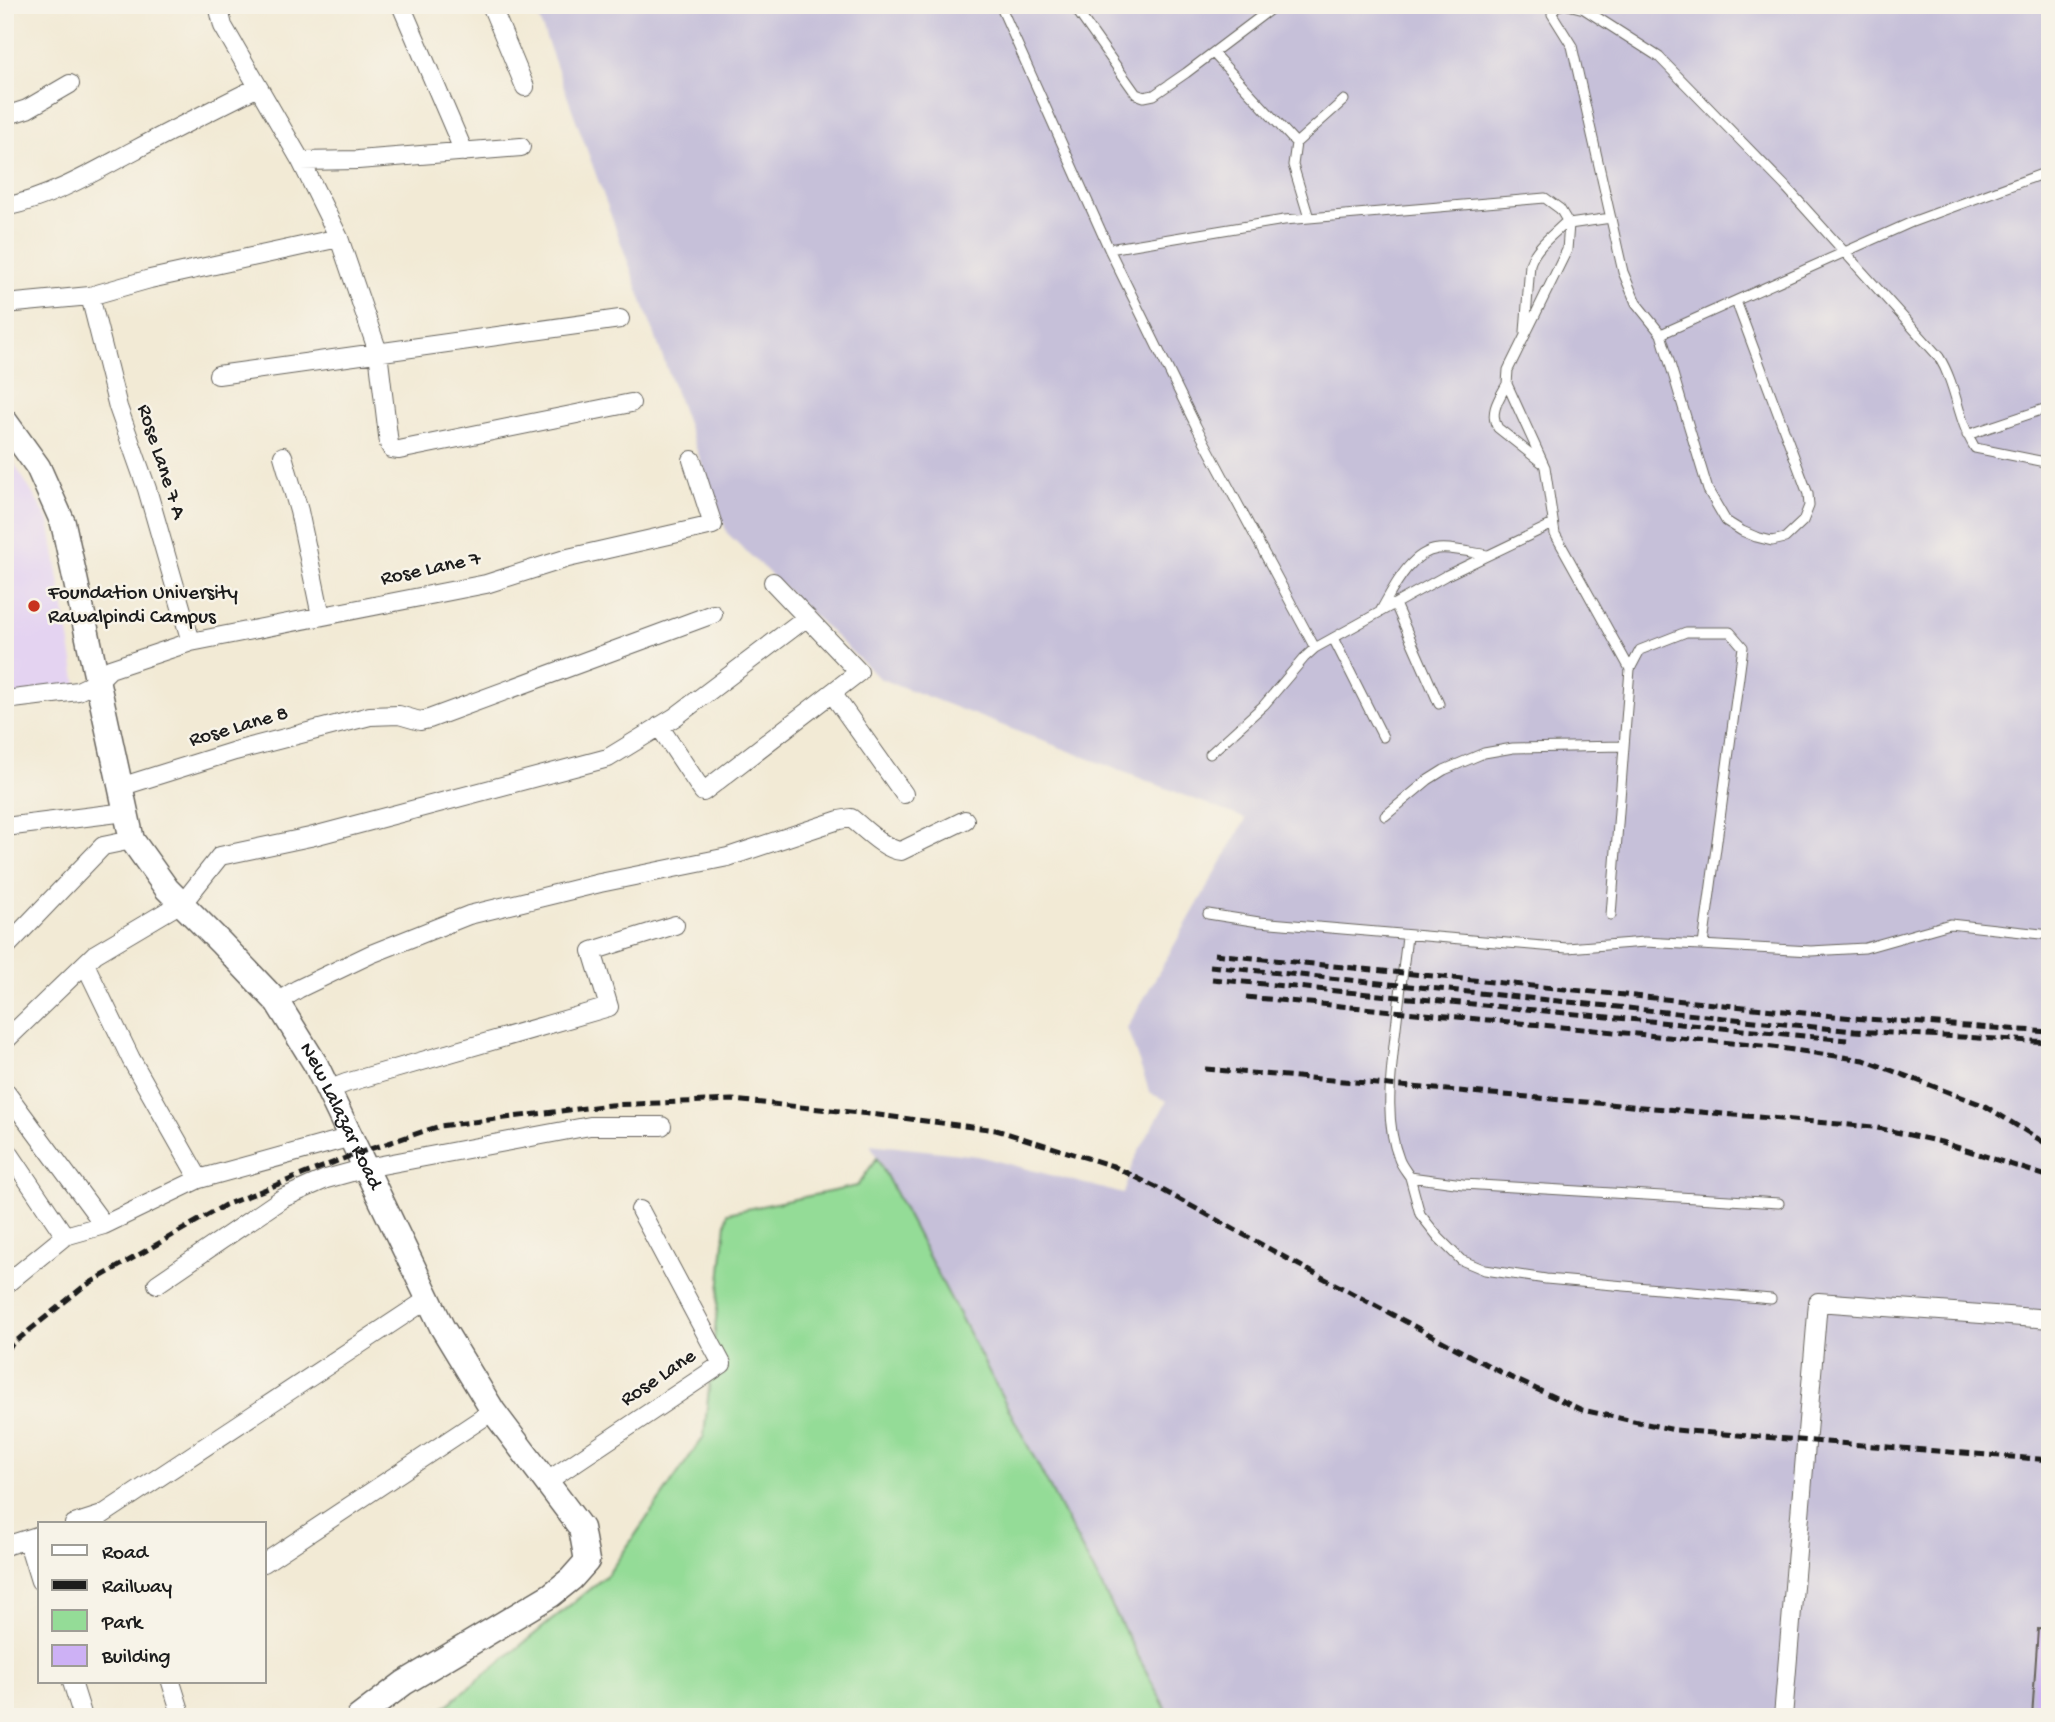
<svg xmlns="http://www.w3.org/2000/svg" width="2055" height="1722" font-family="'Gochi Hand',sans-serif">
<rect width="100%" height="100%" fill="#f7f3e8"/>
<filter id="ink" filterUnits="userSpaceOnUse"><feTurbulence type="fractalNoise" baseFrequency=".0143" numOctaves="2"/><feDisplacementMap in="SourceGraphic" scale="14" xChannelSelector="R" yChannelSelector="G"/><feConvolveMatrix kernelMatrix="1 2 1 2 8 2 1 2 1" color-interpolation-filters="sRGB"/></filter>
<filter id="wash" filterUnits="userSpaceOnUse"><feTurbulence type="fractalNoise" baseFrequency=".00686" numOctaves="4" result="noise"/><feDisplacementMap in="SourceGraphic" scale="28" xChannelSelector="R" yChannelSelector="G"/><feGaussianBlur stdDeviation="1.57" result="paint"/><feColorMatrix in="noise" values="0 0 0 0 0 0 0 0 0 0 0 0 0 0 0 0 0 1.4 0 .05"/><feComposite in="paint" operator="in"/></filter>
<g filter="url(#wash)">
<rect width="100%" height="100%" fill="#f2ead5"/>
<path fill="#e4d3f1" d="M5,448L49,521L78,691L5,700Z"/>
<path fill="#c6c0d9" d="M534,5H2050V1717H1169L870,1144L978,1156L1123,1194L1134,1160L1167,1101L1150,1093L1127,1028L1246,819L879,678L727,533Z"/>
<path fill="#94dc97" stroke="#587c5a" stroke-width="2" d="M877,1158L1169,1715L1165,1717H433L608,1574L704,1436L727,1213L857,1186Z"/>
<g id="blocks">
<path fill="#cdb1f5" d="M2038,1629L2050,1630V1717H2032Z"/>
</g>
</g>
<g filter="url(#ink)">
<use href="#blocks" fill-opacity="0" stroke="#67645d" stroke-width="2"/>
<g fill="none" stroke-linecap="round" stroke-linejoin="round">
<g stroke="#67645d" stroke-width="11">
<path id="lane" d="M1000,5L1109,249L1196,426L1315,648
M1073,5L1136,94L1144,97L1154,95L1186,73L1276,5
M1561,5L1555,7L1552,14L1572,46L1623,272L1636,303L1661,334L1708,490L1726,521L1742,531L1756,537L1772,541L1785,538L1803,521L1809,506L1808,494L1736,301
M1568,5L1584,9L1659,57L1785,186L1939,357C1957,386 1957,419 1975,448L2050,463
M1213,53L1296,143
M1309,218L1293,165L1296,143L1344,100
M1569,224L1611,218
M1109,249L1284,220L1309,218L1545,198L1560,209L1569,224L1567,250L1508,370L1507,384L1545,467L1555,534L1630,669
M1525,332L1530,264C1536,246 1554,234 1567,221
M1661,334L1912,222L2050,171
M1507,384C1500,397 1488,413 1498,428L1541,462
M1967,435L2050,407
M1395,604L1439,704
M1381,610C1393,589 1410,552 1438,549C1450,547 1475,553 1487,555
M1333,638L1383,737
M1210,754L1264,705L1304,658L1315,648L1445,576L1553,524
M1385,816L1428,780L1444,770L1484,753L1513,748L1624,746
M1208,914L1259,922L1567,948L1645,942L1811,951L1865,948L1950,924L2050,935
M1611,915L1630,669L1640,650L1686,632H1730L1743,647L1703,945
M1407,936C1403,972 1398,1008 1394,1045C1390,1082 1385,1123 1399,1159C1401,1165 1406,1171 1410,1177L1463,1184L1779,1203
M1410,1177L1420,1214L1439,1238L1461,1260L1485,1270L1546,1279L1771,1299"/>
</g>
<g stroke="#67645d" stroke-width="20">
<path id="street" d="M218,5L223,26L301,161L339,238L378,352L389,444L392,449L399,450L631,403
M401,5L464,152
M491,5L525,87
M5,116L27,109L70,84
M301,161L358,160L521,147
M5,207C52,197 92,173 133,151C174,129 216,108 258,87
M90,296L118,407L147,489L191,642
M5,304L90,296L150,279L339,238
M218,375L620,319
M283,456L299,511L321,616
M832,693L904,794
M5,700L78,691L97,682L110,669L191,642L486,584L568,558L713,525L692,460
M659,726L703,792L859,672L773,582
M120,787L235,751L370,716L399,715L420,721L429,719L713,614
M5,827L126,812
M182,904L220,856L310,837L608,758L675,717L807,617
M5,948L103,846L132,840
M85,964L131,1059L199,1179
M277,1002L298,989L371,954L469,915L600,883L728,857L839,820L851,818C864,828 885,850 901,851L965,820
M5,1041L95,954L181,903
M328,1090L346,1083L609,1007L592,951L675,925
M5,1091L104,1225
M5,1147L65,1236L104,1225L199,1179L351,1137
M157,1284L283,1198L326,1179L366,1168L590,1126H662
M5,1285L65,1236
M546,1482L722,1364L640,1210
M74,1524L102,1515L428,1299
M27,1539L40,1581
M5,1546L40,1535
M264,1563L493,1411
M72,1682L83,1717
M171,1682L182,1717
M1783,1717L1818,1302L2050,1319"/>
</g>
<g stroke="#67645d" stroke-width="27">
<g id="secondary">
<path id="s1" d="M5,421L38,467L63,523L132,840L167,889L221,943L277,1002L316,1065L442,1327L493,1411L581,1528L587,1561L571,1579L551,1595L404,1683L359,1717"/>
</g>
</g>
<use href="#lane" stroke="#fff" stroke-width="9"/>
<use href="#street" stroke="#fff" stroke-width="18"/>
<use href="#secondary" stroke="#fff" stroke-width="24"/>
<path stroke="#1c1c1c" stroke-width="5" stroke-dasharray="10 5" stroke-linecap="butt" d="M1214,954L1853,1018L2050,1032
M1210,966L1855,1031L2050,1042
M1212,979L1847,1040
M1246,997L1773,1047L1864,1060L1985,1106L2050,1146
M1205,1069L1873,1127L1941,1142L2050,1177
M5,1350L83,1287L225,1205L358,1153L440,1126L610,1105L732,1100L870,1114L996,1130L1113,1166L1164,1191L1297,1264L1510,1377L1582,1410L1675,1430L2050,1460"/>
</g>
</g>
<circle fill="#c8321e" stroke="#f7f3e8" stroke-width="2.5" cx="34" cy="606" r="7"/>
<g text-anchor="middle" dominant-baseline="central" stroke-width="5" stroke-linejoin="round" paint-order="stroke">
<g font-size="21" fill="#1c1c1c" stroke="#f7f3e8">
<text transform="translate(160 462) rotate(72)">Rose Lane 7 A</text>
<text transform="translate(431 570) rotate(-12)">Rose Lane 7</text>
<text transform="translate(239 728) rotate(-16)">Rose Lane 8</text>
<text stroke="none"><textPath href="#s1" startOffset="791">New Lalazar Road</textPath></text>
<text transform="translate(659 1379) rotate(-34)">Rose Lane</text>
</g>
<g font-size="21" fill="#1c1c1c" stroke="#f7f3e8" text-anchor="start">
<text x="48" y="594">Foundation University<tspan x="48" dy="24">Rawalpindi Campus</tspan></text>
</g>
</g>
<rect width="2055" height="1722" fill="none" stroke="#f7f3e8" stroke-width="28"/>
<rect x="38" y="1522" width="228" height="161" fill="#f7f3e8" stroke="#9f9d96" stroke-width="2"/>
<rect x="52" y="1545" width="35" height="10" fill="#ffffff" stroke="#9f9d96" stroke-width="2"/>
<text x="102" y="1558" font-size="21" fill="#1c1c1c">Road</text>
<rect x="52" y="1580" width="35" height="10" fill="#1c1c1c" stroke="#9f9d96" stroke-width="2"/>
<text x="102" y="1592" font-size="21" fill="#1c1c1c">Railway</text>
<rect x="52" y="1610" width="35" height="21" fill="#94dc97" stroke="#9f9d96" stroke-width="2"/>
<text x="102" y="1628" font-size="21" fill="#1c1c1c">Park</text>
<rect x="52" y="1645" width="35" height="21" fill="#cdb1f5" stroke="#9f9d96" stroke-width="2"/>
<text x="102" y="1662" font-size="21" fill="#1c1c1c">Building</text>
</svg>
